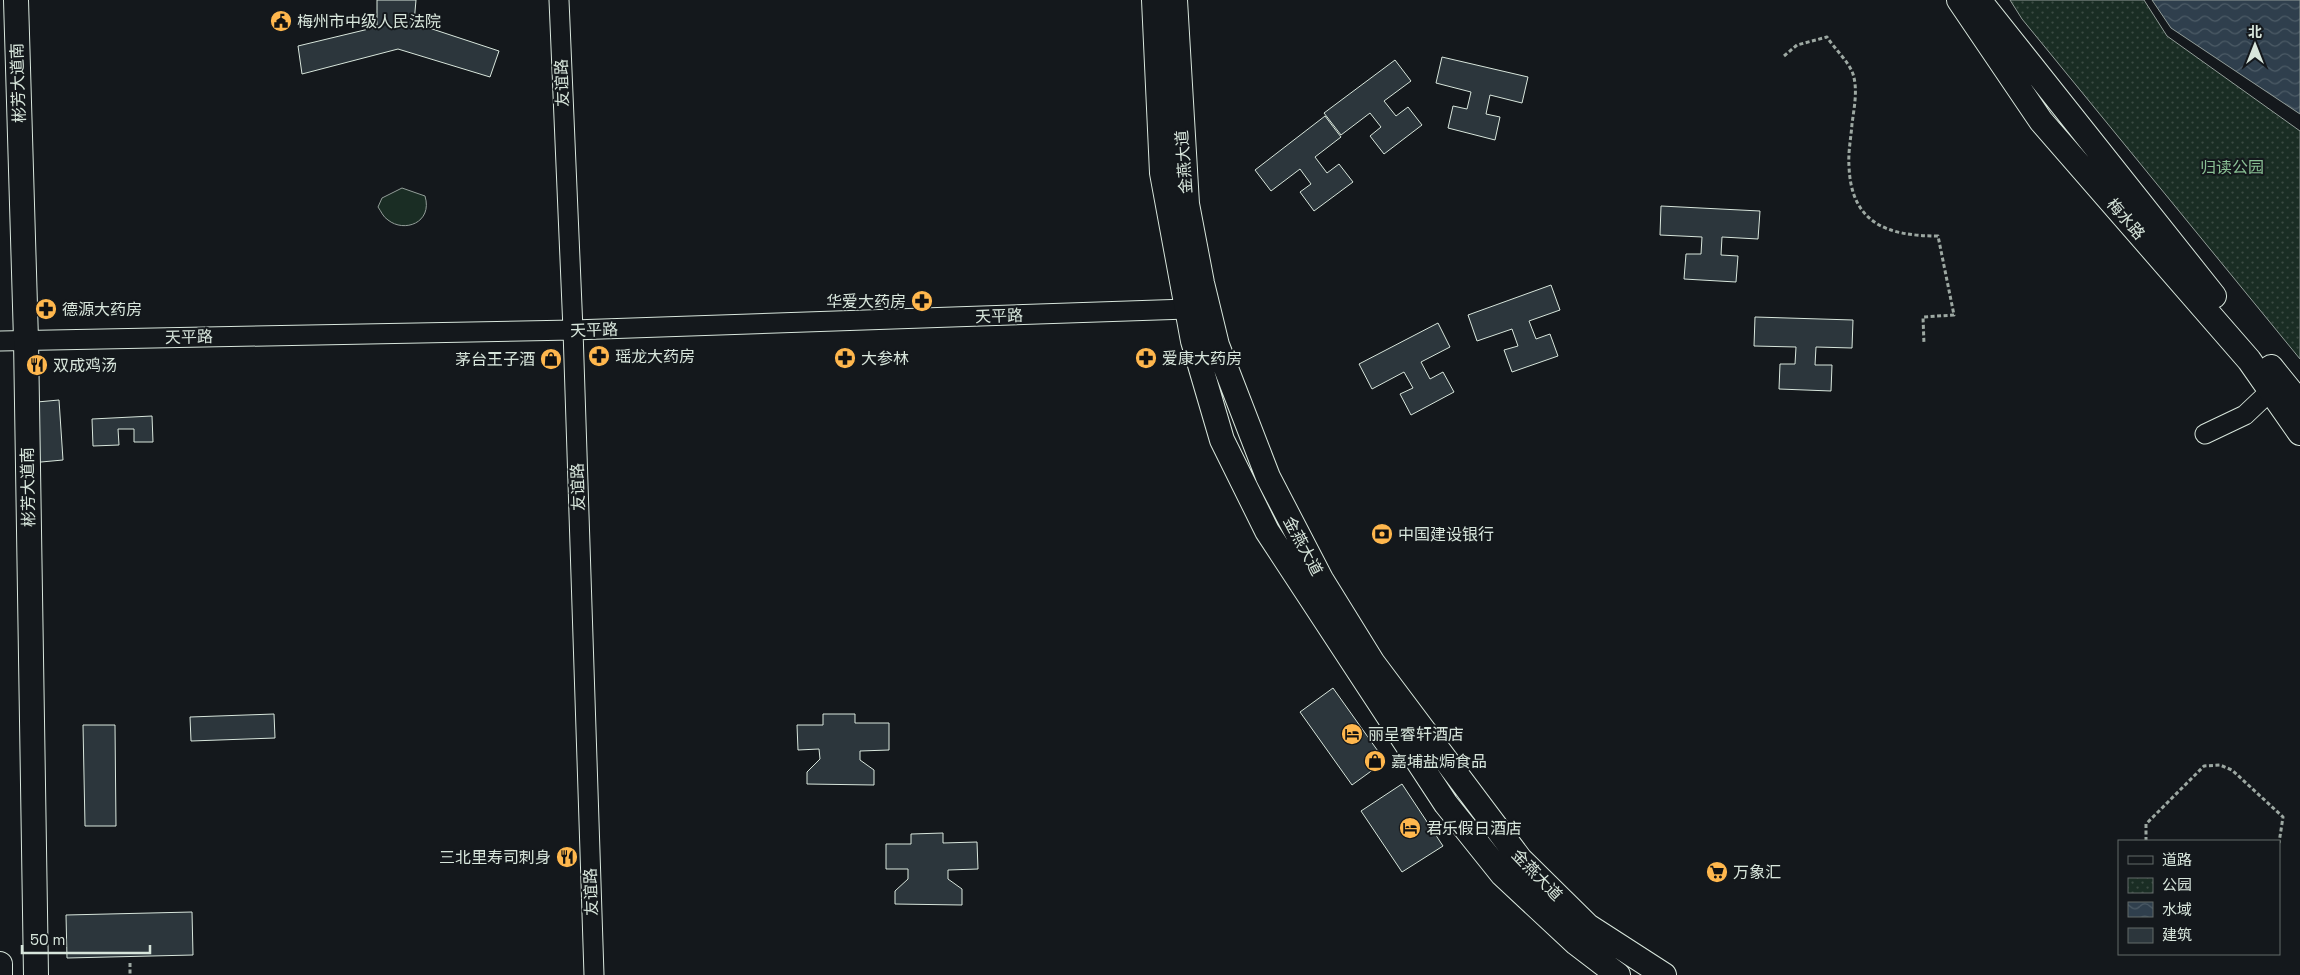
<svg xmlns="http://www.w3.org/2000/svg" width="2300" height="975" font-family="'Space Grotesk','Noto Sans SC',sans-serif">
<defs>
<pattern id="park-dots" width="8" height="8" patternUnits="userSpaceOnUse" patternTransform="scale(1.25)"><rect width="8" height="8" fill="#1a2d24"/><path d="M2 2h.1M6 6h.1" fill="none" stroke="#3b4b43" stroke-width="1.8" stroke-linecap="round"/></pattern>
<pattern id="water-waves" width="16" height="10" patternUnits="userSpaceOnUse" patternTransform="scale(1.25)"><rect width="16" height="10" fill="#2f3f4d"/><path d="M0 5q4-4 8 0t8 0" fill="none" stroke="#4c5b66"/></pattern>
</defs>
<rect width="100%" height="100%" fill="#14181c"/>
<path fill="#1a2d24" stroke="#939e99" d="M402,188L425,196C433,223 404,233 388,220C383,217 381,211 378,207L382,198Z"/>
<path fill="url(#park-dots)" stroke="#939e99" d="M2010,0H2144L2167,36L2300,131V359L2022,19Z"/>
<path fill="url(#water-waves)" stroke="#939e99" d="M2152,0H2300V114L2171,28Z"/>
<path fill="#2c363c" stroke="#d8e6dc" d="M377,0H416L414,23L499,51L490,77L398,49L302,74L298,46L377,27Z
M1442,57L1528,77L1522,103L1490,95L1486,114L1500,117L1495,140L1448,128L1453,106L1467,109L1471,92L1436,83Z
M1395,60L1411,81L1384,101L1396,116L1408,107L1422,125L1384,154L1370,136L1381,127L1370,113L1341,135L1324,113Z
M1325,116L1341,137L1315,157L1327,173L1339,164L1353,182L1314,211L1300,192L1311,184L1300,169L1271,191L1255,170Z
M1661,206L1760,211L1758,239L1722,237L1721,255L1738,256L1736,282L1684,279L1686,254H1701L1702,237L1660,235Z
M1551,285L1560,310L1529,321L1536,339L1550,334L1558,356L1512,372L1504,350L1518,346L1512,329L1477,341L1468,315Z
M1755,317L1853,320L1852,348L1816,347L1815,365H1832L1831,391L1779,389L1780,364H1795L1796,347L1754,346Z
M1438,323L1450,347L1421,362L1430,379L1443,372L1454,392L1411,415L1400,394L1413,388L1404,372L1372,389L1359,364Z
M59,400L63,460L30,463L26,403Z
M152,416L153,442H134V429H118L119,445L93,446L92,419Z
M1333,688L1385,761L1352,785L1300,712Z
M274,714L275,738L191,741L190,717Z
M823,714H855V723H889V750L860,751V760L874,770V785L807,784V772L820,759L819,749L798,750L797,725H823Z
M83,725H115L116,826H85Z
M1402,784L1443,846L1402,872L1361,811Z
M943,833V843L977,842L978,869L948,870V879L962,889V905L895,904V891L908,879V869H886V844H911V834Z
M192,912L193,955L67,958L66,915Z"/>
<g fill="none" stroke-linecap="round" stroke-linejoin="round">
<g stroke="#d8e6dc" stroke-width="21">
<path id="minor" d="M559,0L573,330L594,975
M0,341L573,330L1187,309
M2205,434L2245,415L2264,397"/>
</g>
<g stroke="#d8e6dc" stroke-width="26">
<path id="major" d="M16,0L26,340L36,975
M1154,0L1162,173L1193,341L1222,440L1267,531L1446,804L1502,874L1576,943L1618,975
M1175,0L1187,204L1202,283L1217,345L1268,477L1321,579L1373,663L1520,859L1588,926L1664,975
M1959,0L2041,121L2249,360L2300,433
M1979,0L2214,296
M2271,367L2300,403
M0,964V975"/>
</g>
<path stroke="#9da8a2" stroke-width="3" stroke-dasharray="4 2.5" stroke-linecap="butt" d="M1784,56L1797,45L1827,37C1834,48 1849,62 1853,74C1858,90 1854,108 1852,124C1851,138 1848,152 1849,166C1851,224 1888,236 1938,236L1954,315L1923,317L1924,344
M2146,841V824L2204,766L2220,765L2232,770L2283,817L2279,843
M130,963V975"/>
<use href="#minor" stroke="#14181c" stroke-width="19"/>
<use href="#major" stroke="#14181c" stroke-width="24"/>
</g>
<defs>
<g id="civic-disc" transform="scale(1.125)"><circle r="9.5" fill="#ffb74d" stroke="#14181c"/><path d="M-.6-6.5H3V-4.5H.6V-3L4-1V1h2V6H-6V1h2V-1L-.6-3ZM-1.2 2.5V6h2.4V2.5Z" fill="#111"/></g>
<g id="pharmacy-disc" transform="scale(1.125)"><circle r="9.5" fill="#ffb74d" stroke="#14181c"/><path d="M-2-6h4v4h4v4h-4v4h-4v-4h-4v-4h4Z" fill="#111"/></g>
<g id="shop-disc" transform="scale(1.125)"><circle r="9.5" fill="#ffb74d" stroke="#14181c"/><path d="M-5-2.5h2.3a2.7 3.5 0 0 1 5.4 0H5L5.5 6h-11ZM-1.5-2.5h3a1.5 2.3 0 0 0-3 0Z" fill="#111"/></g>
<g id="restaurant-disc" transform="scale(1.125)"><circle r="9.5" fill="#ffb74d" stroke="#14181c"/><path d="M-5-6h1v4h1v-4h1v4h1v-4h1v5L-1.5 .5V6h-2V.5L-5-1ZM5-6V6H3V1.5H1.5Q1.5-4 5-6Z" fill="#111"/></g>
<g id="bank-disc" transform="scale(1.125)"><circle r="9.5" fill="#ffb74d" stroke="#14181c"/><path d="M-6-4H6V4H-6ZM0-2.3a2.3 2.3 0 1 0 0 4.6a2.3 2.3 0 1 0 0-4.6Z" fill="#111"/></g>
<g id="hotel-disc" transform="scale(1.125)"><circle r="9.5" fill="#ffb74d" stroke="#14181c"/><path d="M-6-4.5h1.5V1H6V5H4.5V3h-9V5H-6ZM-4 0a1.8 1.8 0 1 1 3.6 0ZM.5 0V-2.5h3Q6-2.5 6 0Z" fill="#111"/></g>
<g id="supermarket-disc" transform="scale(1.125)"><circle r="9.5" fill="#ffb74d" stroke="#14181c"/><path d="M-6-5.5h2.5l.6 2H6L4.5 2H-2.5L-4.4-4H-6ZM-1.5 3.2a1.3 1.3 0 1 0 .1 0ZM3 3.2a1.3 1.3 0 1 0 .1 0Z" fill="#111"/></g>
</defs>
<g fill-rule="evenodd">
<use href="#civic-disc" x="281" y="21"/>
<use href="#pharmacy-disc" x="922" y="301"/>
<use href="#pharmacy-disc" x="46" y="309"/>
<use href="#pharmacy-disc" x="599" y="356"/>
<use href="#pharmacy-disc" x="845" y="358"/>
<use href="#pharmacy-disc" x="1146" y="358"/>
<use href="#shop-disc" x="551" y="359"/>
<use href="#restaurant-disc" x="37" y="365"/>
<use href="#bank-disc" x="1382" y="534"/>
<use href="#hotel-disc" x="1352" y="734"/>
<use href="#shop-disc" x="1375" y="761"/>
<use href="#hotel-disc" x="1410" y="828"/>
<use href="#restaurant-disc" x="567" y="857"/>
<use href="#supermarket-disc" x="1717" y="872"/>
</g>
<g text-anchor="middle" dominant-baseline="central" stroke-width="4" stroke-linejoin="round" paint-order="stroke">
<g font-size="16" fill="#d8e6dc" stroke="#14181c" text-anchor="start">
<text x="297" y="21">梅州市中级人民法院</text>
<text x="906" y="301" text-anchor="end">华爱大药房</text>
<text x="62" y="309">德源大药房</text>
<text x="615" y="356">瑶龙大药房</text>
<text x="861" y="358">大参林</text>
<text x="1162" y="358">爱康大药房</text>
<text x="535" y="359" text-anchor="end">茅台王子酒</text>
<text x="53" y="365">双成鸡汤</text>
<text x="1398" y="534">中国建设银行</text>
<text x="1368" y="734">丽呈睿轩酒店</text>
<text x="1391" y="761">嘉埔盐焗食品</text>
<text x="1426" y="828">君乐假日酒店</text>
<text x="551" y="857" text-anchor="end">三北里寿司刺身</text>
<text x="1733" y="872">万象汇</text>
</g>
<g font-size="16" fill="#d8e6dc" stroke="#14181c">
<text transform="translate(18 83) rotate(-92)">彬芳大道南</text>
<text transform="translate(562 83) rotate(-92)">友谊路</text>
<text transform="translate(1184 162) rotate(-94)">金燕大道</text>
<text transform="translate(2126 219) rotate(49)">梅水路</text>
<text transform="translate(999 316) rotate(-2)">天平路</text>
<text transform="translate(594 330) rotate(-2)">天平路</text>
<text transform="translate(189 337) rotate(-1)">天平路</text>
<text transform="translate(28 487) rotate(-91)">彬芳大道南</text>
<text transform="translate(578 487) rotate(-92)">友谊路</text>
<text transform="translate(1303 546) rotate(62)">金燕大道</text>
<text transform="translate(1537 875) rotate(46)">金燕大道</text>
<text transform="translate(591 892) rotate(-92)">友谊路</text>
</g>
<g font-size="16" fill="#8ac095" stroke="#14181c">
<text x="2232" y="167">归读公园</text>
</g>
</g>
<rect x="2118" y="840" width="162" height="115" fill="#14181c" stroke="#626a69"/>
<rect x="2128" y="856" width="25" height="8" fill="#14181c" stroke="#626a69"/>
<text x="2162" y="865" font-size="15" fill="#d8e6dc">道路</text>
<rect x="2128" y="878" width="25" height="15" fill="url(#park-dots)" stroke="#626a69"/>
<text x="2162" y="890" font-size="15" fill="#d8e6dc">公园</text>
<rect x="2128" y="902" width="25" height="15" fill="url(#water-waves)" stroke="#626a69"/>
<text x="2162" y="915" font-size="15" fill="#d8e6dc">水域</text>
<rect x="2128" y="928" width="25" height="15" fill="#2c363c" stroke="#626a69"/>
<text x="2162" y="940" font-size="15" fill="#d8e6dc">建筑</text>
<g transform="translate(2255 45)" stroke="#14181c" stroke-width="4" paint-order="stroke">
<path d="M0-4L9 19L0 12L-9 19Z" fill="#d8e6dc"/>
<text y="-8" font-size="14" font-weight="bold" text-anchor="middle" fill="#d8e6dc">北</text>
</g>
<path d="M22 945v8h128v-8" fill="none" stroke="#d8e6dc" stroke-width="2.5"/>
<text x="30" y="945" font-size="15" fill="#d8e6dc" stroke="#14181c" stroke-width="4" paint-order="stroke">50 m</text>
</svg>
